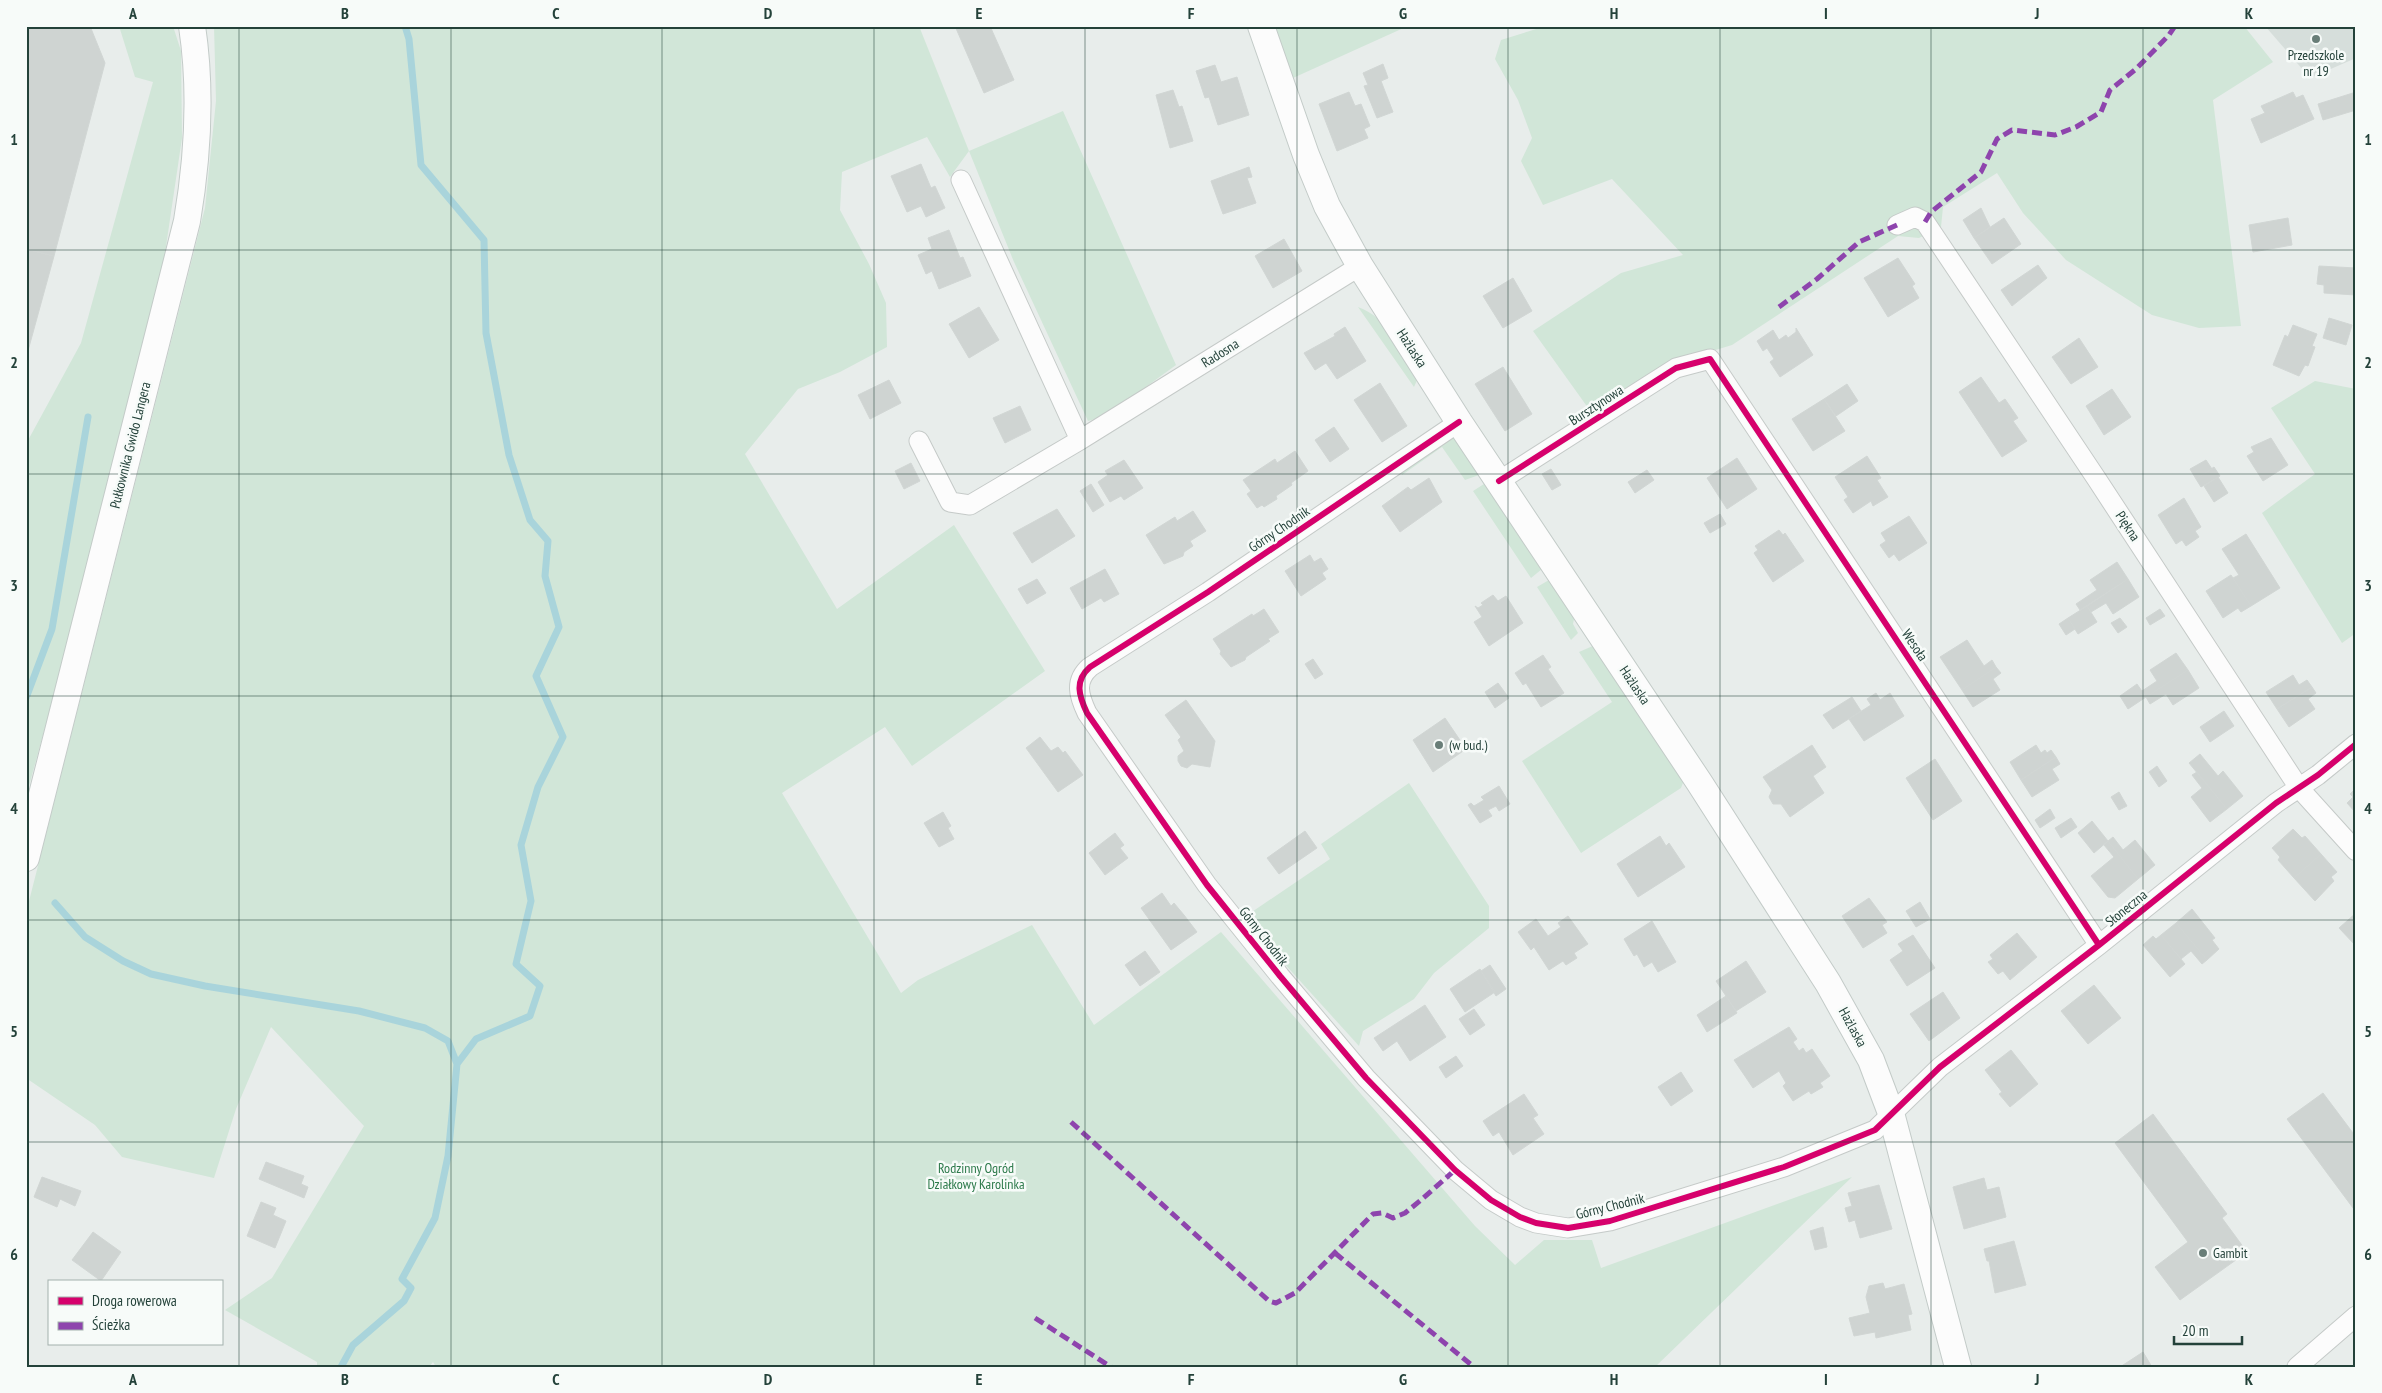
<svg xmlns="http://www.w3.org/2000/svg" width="2382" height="1393" font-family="'PT Sans Narrow',sans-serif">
<rect width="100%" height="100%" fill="#e8edeb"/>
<path fill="#d6dedb" d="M2265,26H2356V58L2310,78Z"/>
<path fill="#d1e6d8" d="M119,26H173L181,51L182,138L164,260L64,658L26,797V444L81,343L153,82L135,77Z
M214,26H919L969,151L1063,111L1176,365L1106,416L1088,421L1014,262L969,151L950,177L927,137L842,172L840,210L869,264L886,303L887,347L840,372L798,389L745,454L837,609L954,525L1045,671L912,766L885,727L782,793L901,993L918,980L1032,925L1094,1025L1221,932L1475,1226L1515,1265L1544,1240H1592L1601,1268L1852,1177L1655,1367H436L433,1362L429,1367H317V1362L225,1310L272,1278L364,1126L271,1027L236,1109L214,1178L122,1157L95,1125L26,1078V913L205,208L216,101Z
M1274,26H1408L1293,78Z
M1546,26H2244L2273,62L2213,100L2241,326L2199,328L2152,315L2066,260L2023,213L1997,173L1943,207L1941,227L1919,238L1898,236L1732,345L1709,352L1686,355L1591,412L1533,331L1621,273L1683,255L1612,179L1543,205L1521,161L1532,138L1518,100L1495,59L1501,40Z
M1358,307C1388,317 1402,353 1418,378L1414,387Z
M2315,381L2356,389V633L2342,643L2262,513L2315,474L2271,408Z
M1453,434L1481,471L1479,475L1465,480L1442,447L1402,475L1399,468Z
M1484,484L1491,486L1542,569L1531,578L1473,491Z
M1549,580L1575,614L1573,624L1578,633L1571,640L1537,587Z
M1595,645L1684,780L1681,788L1581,853L1522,761L1612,702L1579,652Z
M1409,783L1489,906V928L1434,973L1414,999L1363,1031L1359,1046L1243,918L1330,859L1321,844Z"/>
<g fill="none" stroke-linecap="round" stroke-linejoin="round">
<path stroke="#a9d4db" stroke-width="7" d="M26,698L52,629L88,417
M55,903L85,937L123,961L151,974L205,986L359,1011L425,1028L448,1041L457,1064
M341,1367L353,1345L404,1301L411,1288L402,1279L435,1218L448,1156L457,1064L476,1039L530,1016L540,986L516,964L531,901L521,845L538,787L563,737L536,676L559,627L545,576L548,541L530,520L509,455L486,333L484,240L421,165L409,39L405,26"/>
</g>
<path fill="#cfd4d2" stroke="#d1d6d4" d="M26,26H90L105,63L54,256L26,249Z
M955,26H990L1014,80L984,93Z
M1383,64L1388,78L1381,81L1393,112L1377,118L1364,86L1368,85L1363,73Z
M1215,65L1221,82L1237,77L1249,115L1218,125L1209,97L1205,98L1196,71Z
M1173,90L1179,107L1182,106L1193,141L1170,148L1156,95Z
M1349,92L1355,106L1361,104L1370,126L1364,129L1368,138L1337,151L1319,104Z
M2293,92L2296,98L2303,95L2314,119L2261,143L2251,119L2265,113L2261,106Z
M2356,92V110L2323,120L2318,104Z
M921,164L931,188L935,186L945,208L926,217L921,206L907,212L891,176Z
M1249,167L1252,177L1247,178L1256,203L1223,214L1211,181Z
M1981,208L1990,227L1974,238L1963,220Z
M2004,218L2021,244L1992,264L1974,238Z
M2288,218L2292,245L2253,252L2249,225Z
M949,230L960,258L963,257L971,276L939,289L932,271L926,274L918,255L932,249L928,238Z
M1284,239L1302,271L1273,288L1255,256Z
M26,249L54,256L26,358Z
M1898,258L1915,284L1912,286L1919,298L1888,317L1864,278Z
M2038,265L2047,278L2012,306L2001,290Z
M2319,266L2356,268V295L2324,293V285L2317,284Z
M1513,278L1532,311L1503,328L1483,296Z
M979,307L999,340L969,358L949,324Z
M2329,318L2352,325L2346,345L2323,338Z
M2293,325L2317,334L2312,346L2315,347L2308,366L2305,365L2299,376L2273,365L2285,335L2288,337Z
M1345,327L1366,361L1337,379L1326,363L1315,370L1304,353L1335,336L1334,334Z
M1796,328L1813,355L1780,377L1770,362L1774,359L1767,348L1763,351L1757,341L1773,330L1779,340L1786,335L1788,338L1796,332Z
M2079,338L2098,367L2071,384L2052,357Z
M1503,367L1532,414L1505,431L1475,384Z
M1981,377L1999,403L2005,399L2018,418L2013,421L2027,441L2002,457L1959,392Z
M889,380L901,403L870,419L858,395Z
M1380,383L1407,426L1382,442L1354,400Z
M1847,384L1858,401L1836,416L1824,399Z
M2112,389L2131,417L2104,435L2086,406Z
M1824,399L1845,431L1813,451L1792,419Z
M1020,406L1031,430L1005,443L993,418Z
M1334,427L1349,449L1330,462L1315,440Z
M2271,438L2288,465L2263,481L2247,456L2254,452L2251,447Z
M1295,451L1308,471L1291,483L1292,485L1276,496L1277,499L1264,507L1262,505L1257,508L1247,494L1251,491L1243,480L1275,459L1277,463Z
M1867,456L1881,478L1877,480L1888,497L1873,506L1871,501L1853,513L1844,500L1848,497L1835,477Z
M1737,458L1757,489L1727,509L1707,478Z
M1124,460L1143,488L1124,500L1121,496L1110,502L1098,482L1108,475L1105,471Z
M2206,460L2212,469L2196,479L2190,469Z
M911,463L920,481L904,489L895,471Z
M2214,467L2220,476L2201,487L2196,479Z
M1551,469L1561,485L1552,490L1542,474Z
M1647,470L1654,480L1635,493L1628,482Z
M2218,477L2228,493L2214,502L2204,486Z
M1429,478L1442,502L1400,532L1382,506L1408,487L1411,490Z
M1091,484L1104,505L1093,512L1080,491Z
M2184,498L2201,527L2195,531L2199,537L2186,546L2182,540L2176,544L2158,515Z
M1057,509L1075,536L1032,563L1013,533Z
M1193,511L1206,531L1190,541L1193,546L1184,552L1183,556L1164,564L1146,535L1175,517L1177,521Z
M1720,514L1726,524L1710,533L1704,523Z
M1909,516L1927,543L1899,561L1894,554L1889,558L1880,545L1886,541L1881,533Z
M1779,530L1783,535L1785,533L1804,561L1773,582L1754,553L1758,550L1755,546Z
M2246,534L2280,588L2251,606L2233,578L2239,575L2222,549Z
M1310,555L1314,562L1321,558L1328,569L1322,573L1326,579L1301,596L1285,571Z
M2117,562L2128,579L2080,610L2076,604L2097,590L2090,580Z
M1105,569L1119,594L1104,602L1101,598L1082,609L1070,588Z
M2231,575L2251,606L2241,612L2238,608L2223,618L2206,591Z
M1037,579L1046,593L1027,604L1018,589Z
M2128,579L2139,597L2113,614L2106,603L2091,612L2087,606Z
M1493,595L1498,601L1506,596L1523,623L1489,646L1474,622L1482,617L1475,606L1478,608L1483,605L1481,603Z
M2087,606L2097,622L2078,634L2068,618Z
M1264,609L1279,632L1268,639L1270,641L1246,657L1245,660L1231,667L1220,654L1221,651L1213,639L1252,614L1253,616Z
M2160,609L2165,616L2150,625L2146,618Z
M2068,618L2075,629L2066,635L2059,624Z
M2120,618L2127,627L2118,633L2111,623Z
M1967,640L1984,666L1992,660L1996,667L1962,690L1940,657Z
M2176,653L2188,670L2146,697L2142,691L2157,681L2150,670Z
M1543,655L1551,667L1548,669L1564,693L1541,707L1526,683L1523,685L1515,673Z
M1313,659L1323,674L1315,679L1305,664Z
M1996,667L2001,673L1993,679L2000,690L1973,707L1962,690Z
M2188,670L2199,688L2173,705L2166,694L2150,704L2146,697Z
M2293,675L2299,685L2307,680L2312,687L2277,709L2266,692Z
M1498,683L1509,698L1495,708L1485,692Z
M2137,684L2146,697L2128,709L2120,696Z
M2312,687L2316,693L2308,699L2315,709L2289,727L2277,709Z
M1876,693L1880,700L1890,693L1904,716L1864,741L1849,719L1871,705L1867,699Z
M1852,697L1861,711L1833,729L1823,715Z
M1186,700L1215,741L1210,767L1192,764L1187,768L1181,766L1178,761V756L1184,751L1178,740L1181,737L1165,715Z
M2224,711L2234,726L2210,742L2200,727Z
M1445,718L1466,749L1433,772L1413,740Z
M1040,737L1051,751L1058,747L1063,753L1065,751L1083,775L1058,792L1026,748Z
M1812,745L1826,767L1813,776L1824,793L1790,817L1781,804H1773L1769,797L1772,790L1763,777Z
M2036,745L2041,753L2045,750L2047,753L2051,750L2056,757L2021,780L2010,762Z
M2200,754L2218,776L2223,771L2243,796L2227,809L2189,763Z
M2056,757L2060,764L2052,769L2059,780L2032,797L2021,780Z
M1935,759L1962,801L1933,820L1906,778Z
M2157,766L2167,781L2159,787L2149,772Z
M2197,772L2227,809L2210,822L2191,797L2202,788L2192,775Z
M1499,786L1510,804L1499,811L1496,806L1488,810L1492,816L1480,823L1468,805L1471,803L1474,806L1484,800L1481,797Z
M2356,788V813L2347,803L2353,797L2350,794Z
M2119,792L2127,806L2119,810L2111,797Z
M2050,809L2055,818L2040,828L2035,820Z
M943,812L951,826L948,828L954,839L939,847L924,823Z
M2071,818L2077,827L2061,838L2055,828Z
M2092,821L2108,841L2094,853L2078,833Z
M2293,829L2302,838L2305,836L2321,854L2294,878L2278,860L2280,857L2272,848Z
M1305,831L1317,848L1279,874L1267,858Z
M1115,833L1124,845L1120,848L1128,858L1105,875L1089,853Z
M1660,836L1666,846L1669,843L1685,867L1638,897L1617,864Z
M2113,837L2123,850L2135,840L2155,865L2138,879L2108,841Z
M2108,841L2138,879L2115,898L2108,897L2091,876L2114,857L2104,845Z
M2321,854L2337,872L2331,877L2334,881L2315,901L2294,878Z
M1162,893L1171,906L1174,903L1184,915L1197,932L1171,950L1141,908Z
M1869,898L1887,922L1882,925L1887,933L1863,948L1842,916Z
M1920,902L1930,919L1916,927L1906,911Z
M2192,909L2215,938L2212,940L2219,949L2207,960L2176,923Z
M2356,913V946L2339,928Z
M1568,916L1588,944L1574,953L1577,958L1566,965L1563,961L1549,970L1534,947L1531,950L1518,932L1536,919L1548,936L1561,927L1558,923Z
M1652,921L1676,962L1658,972L1652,962L1644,967L1637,954L1634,956L1624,939Z
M2176,923L2207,960L2202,964L2191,951L2181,959L2161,935Z
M2017,933L2037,957L2010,980L2003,971L1998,974L1988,962L1993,959L1990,955Z
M1913,935L1935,968L1907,986L1890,960L1903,951L1898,944Z
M2161,935L2185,964L2170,977L2143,945L2153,936L2156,939Z
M1145,951L1160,972L1140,986L1125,965Z
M1746,961L1766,992L1736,1011L1716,981Z
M1490,965L1506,989L1496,996L1481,971Z
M1480,969L1495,992L1465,1012L1450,989Z
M2094,985L2121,1018L2088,1044L2061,1011Z
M1943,992L1960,1018L1929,1041L1910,1014Z
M1726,996L1737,1013L1707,1032L1697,1015Z
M1425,1005L1446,1037L1410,1061L1397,1041L1383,1051L1374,1038Z
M1474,1009L1485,1025L1470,1035L1459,1019Z
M1789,1027L1797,1039L1793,1042L1799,1051L1803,1048L1806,1053L1812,1049L1830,1076L1820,1083L1823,1087L1811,1094L1809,1091L1793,1101L1783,1086L1786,1083L1779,1071L1753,1088L1734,1060Z
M2011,1050L2038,1084L2010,1107L1999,1094L2002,1092L1985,1070Z
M1456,1056L1463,1066L1446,1078L1439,1067Z
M1681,1072L1693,1091L1671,1106L1658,1087Z
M2323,1093L2356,1137V1212L2287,1119Z
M1524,1094L1538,1115L1533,1118L1544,1134L1513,1155L1499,1132L1493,1136L1483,1121Z
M2153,1114L2227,1214L2222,1218L2247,1252L2180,1300L2155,1267L2188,1242L2115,1143Z
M266,1162L304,1176L301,1184L308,1187L304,1198L259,1179Z
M42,1177L81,1191L75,1206L60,1199L57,1207L34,1197Z
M1984,1178L1987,1190L1999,1187L2006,1217L1964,1229L1953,1187Z
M1879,1185L1892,1229L1860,1238L1855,1220L1849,1222L1845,1208L1852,1206L1848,1193Z
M261,1202L276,1208L273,1215L286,1221L275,1248L247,1236Z
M1823,1227L1827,1247L1815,1250L1810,1231Z
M93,1232L121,1252L101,1281L72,1260Z
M2014,1241L2026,1285L1995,1293L1989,1261H1987L1984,1249Z
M1883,1283L1885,1289L1904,1284L1912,1314L1908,1315L1911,1330L1876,1338L1875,1332L1854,1336L1849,1318L1870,1313L1866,1297L1869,1286Z
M2143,1352L2152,1367H2120Z"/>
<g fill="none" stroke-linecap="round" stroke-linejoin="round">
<g stroke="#c5cac8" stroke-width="21">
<path id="street" d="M961,180L1080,440
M1897,225L1915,217L1925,222L2096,478L2299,788L2356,851
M1459,422L1208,592L1090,667C1074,681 1079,696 1087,713L1207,885L1280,976L1366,1078L1455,1170L1491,1200L1520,1217L1536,1223L1568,1228L1610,1221L1784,1167L1875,1130L1940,1067L2099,945L2276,803L2318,775L2356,744
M919,441L950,502L970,505L1080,440L1360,266
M1499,481L1676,368L1710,359L2099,945
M2297,1367L2356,1316"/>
</g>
<g stroke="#c3cbc8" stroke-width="28">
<path id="secondary" d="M1261,26L1306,155L1327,206L1360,266L1459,422L1699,782L1828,983L1871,1060L1891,1113L1958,1367
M26,858L187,221C198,156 202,92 192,26"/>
</g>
<use href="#street" stroke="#fcfcfc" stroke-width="19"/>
<use href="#secondary" stroke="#fcfcfc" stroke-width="26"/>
<path stroke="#8e44ad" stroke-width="5" stroke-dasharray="10 5" stroke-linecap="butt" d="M1925,222L1931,212L1981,172L1997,139L2012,130L2055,135L2076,127L2101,112L2110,90L2136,69L2169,35L2175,26
M1779,307L1817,279L1859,242L1897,225
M1071,1122L1269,1301L1276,1303L1295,1293L1373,1214L1382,1213L1393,1218L1405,1213L1421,1200L1455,1170
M1335,1253L1474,1367
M1035,1318L1111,1367"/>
<g stroke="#f7fbf9" stroke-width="9">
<path id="cycleway" d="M1459,422L1208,592L1090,667C1074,681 1079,696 1087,713L1207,885L1280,976L1366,1078L1455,1170L1491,1200L1520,1217L1536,1223L1568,1228L1610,1221L1784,1167L1875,1130L1940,1067L2099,945L2276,803L2318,775L2356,744
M1499,481L1676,368L1710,359L2099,945"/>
</g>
<use href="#cycleway" stroke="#d6006c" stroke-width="6"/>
</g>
<path fill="none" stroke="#24423a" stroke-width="1" stroke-opacity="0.55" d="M239,26V1367M451,26V1367M662,26V1367M874,26V1367M1085,26V1367M1297,26V1367M1508,26V1367M1720,26V1367M1931,26V1367M2143,26V1367M26,250H2356M26,474H2356M26,696H2356M26,920H2356M26,1142H2356"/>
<g fill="#697e78" stroke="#f7fbf9" stroke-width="2">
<circle cx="2316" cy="39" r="5"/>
<circle cx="1439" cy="745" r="5"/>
<circle cx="2203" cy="1253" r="5"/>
</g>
<g text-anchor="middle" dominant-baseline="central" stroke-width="5" stroke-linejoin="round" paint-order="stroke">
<g font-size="14" fill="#24423a" stroke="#f7fbf9" text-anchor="start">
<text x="2316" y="55" text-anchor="middle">Przedszkole<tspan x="2316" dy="16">nr 19</tspan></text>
<text x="1449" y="745">(w bud.)</text>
<text x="2213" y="1253">Gambit</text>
</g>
<g font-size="14" fill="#24423a" stroke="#f7fbf9">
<text transform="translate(1412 348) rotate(57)">Hażlaska</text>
<text transform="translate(1220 353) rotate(-32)">Radosna</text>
<text transform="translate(1596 405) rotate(-33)">Bursztynowa</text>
<text transform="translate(130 445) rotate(-76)">Pułkownika Gwido Langera</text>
<text transform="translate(2128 526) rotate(57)">Piękna</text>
<text transform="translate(1279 529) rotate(-34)">Górny Chodnik</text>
<text transform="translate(1915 645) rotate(56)">Wesoła</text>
<text transform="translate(1635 685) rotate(56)">Hażlaska</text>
<text transform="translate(2126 908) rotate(-39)">Słoneczna</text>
<text transform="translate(1264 936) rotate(52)">Górny Chodnik</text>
<text transform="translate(1853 1027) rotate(61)">Hażlaska</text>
<text transform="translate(1610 1206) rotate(-14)">Górny Chodnik</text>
</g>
<g font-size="14" fill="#2d7a4b" stroke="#f7fbf9">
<text x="976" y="1168">Rodzinny Ogród<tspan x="976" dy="16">Działkowy Karolinka</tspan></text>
</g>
</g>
<rect width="2382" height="1393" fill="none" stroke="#f7fbf9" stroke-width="55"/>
<rect x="48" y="1280" width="175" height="65" fill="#f7fbf9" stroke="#a3b1ad"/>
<rect x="58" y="1297" width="25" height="8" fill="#d6006c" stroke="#a3b1ad"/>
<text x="92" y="1306" font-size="15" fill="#24423a">Droga rowerowa</text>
<rect x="58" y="1322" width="25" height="8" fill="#8e44ad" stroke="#a3b1ad"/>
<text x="92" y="1330" font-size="15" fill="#24423a">Ścieżka</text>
<path d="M2174 1336v8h68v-8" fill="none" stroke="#24423a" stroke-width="2.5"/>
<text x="2182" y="1336" font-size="15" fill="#24423a" stroke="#f7fbf9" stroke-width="4" paint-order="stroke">20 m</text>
<rect x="28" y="28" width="2326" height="1338" fill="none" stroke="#24423a" stroke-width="2"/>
<g font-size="16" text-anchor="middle" font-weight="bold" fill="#24423a">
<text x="133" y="19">A</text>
<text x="345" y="19">B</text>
<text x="556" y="19">C</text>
<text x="768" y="19">D</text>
<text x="979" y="19">E</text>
<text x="1191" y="19">F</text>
<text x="1403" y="19">G</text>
<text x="1614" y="19">H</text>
<text x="1826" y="19">I</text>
<text x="2037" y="19">J</text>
<text x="2249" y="19">K</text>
<text x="14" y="145">1</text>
<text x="2368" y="145">1</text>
<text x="14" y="368">2</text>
<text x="2368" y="368">2</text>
<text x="14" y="591">3</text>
<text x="2368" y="591">3</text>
<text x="14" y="814">4</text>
<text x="2368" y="814">4</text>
<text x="14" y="1037">5</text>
<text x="2368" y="1037">5</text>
<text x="14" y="1260">6</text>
<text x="2368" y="1260">6</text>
<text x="133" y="1385">A</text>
<text x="345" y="1385">B</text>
<text x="556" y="1385">C</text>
<text x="768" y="1385">D</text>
<text x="979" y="1385">E</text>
<text x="1191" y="1385">F</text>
<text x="1403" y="1385">G</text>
<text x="1614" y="1385">H</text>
<text x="1826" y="1385">I</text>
<text x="2037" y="1385">J</text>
<text x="2249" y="1385">K</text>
</g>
</svg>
